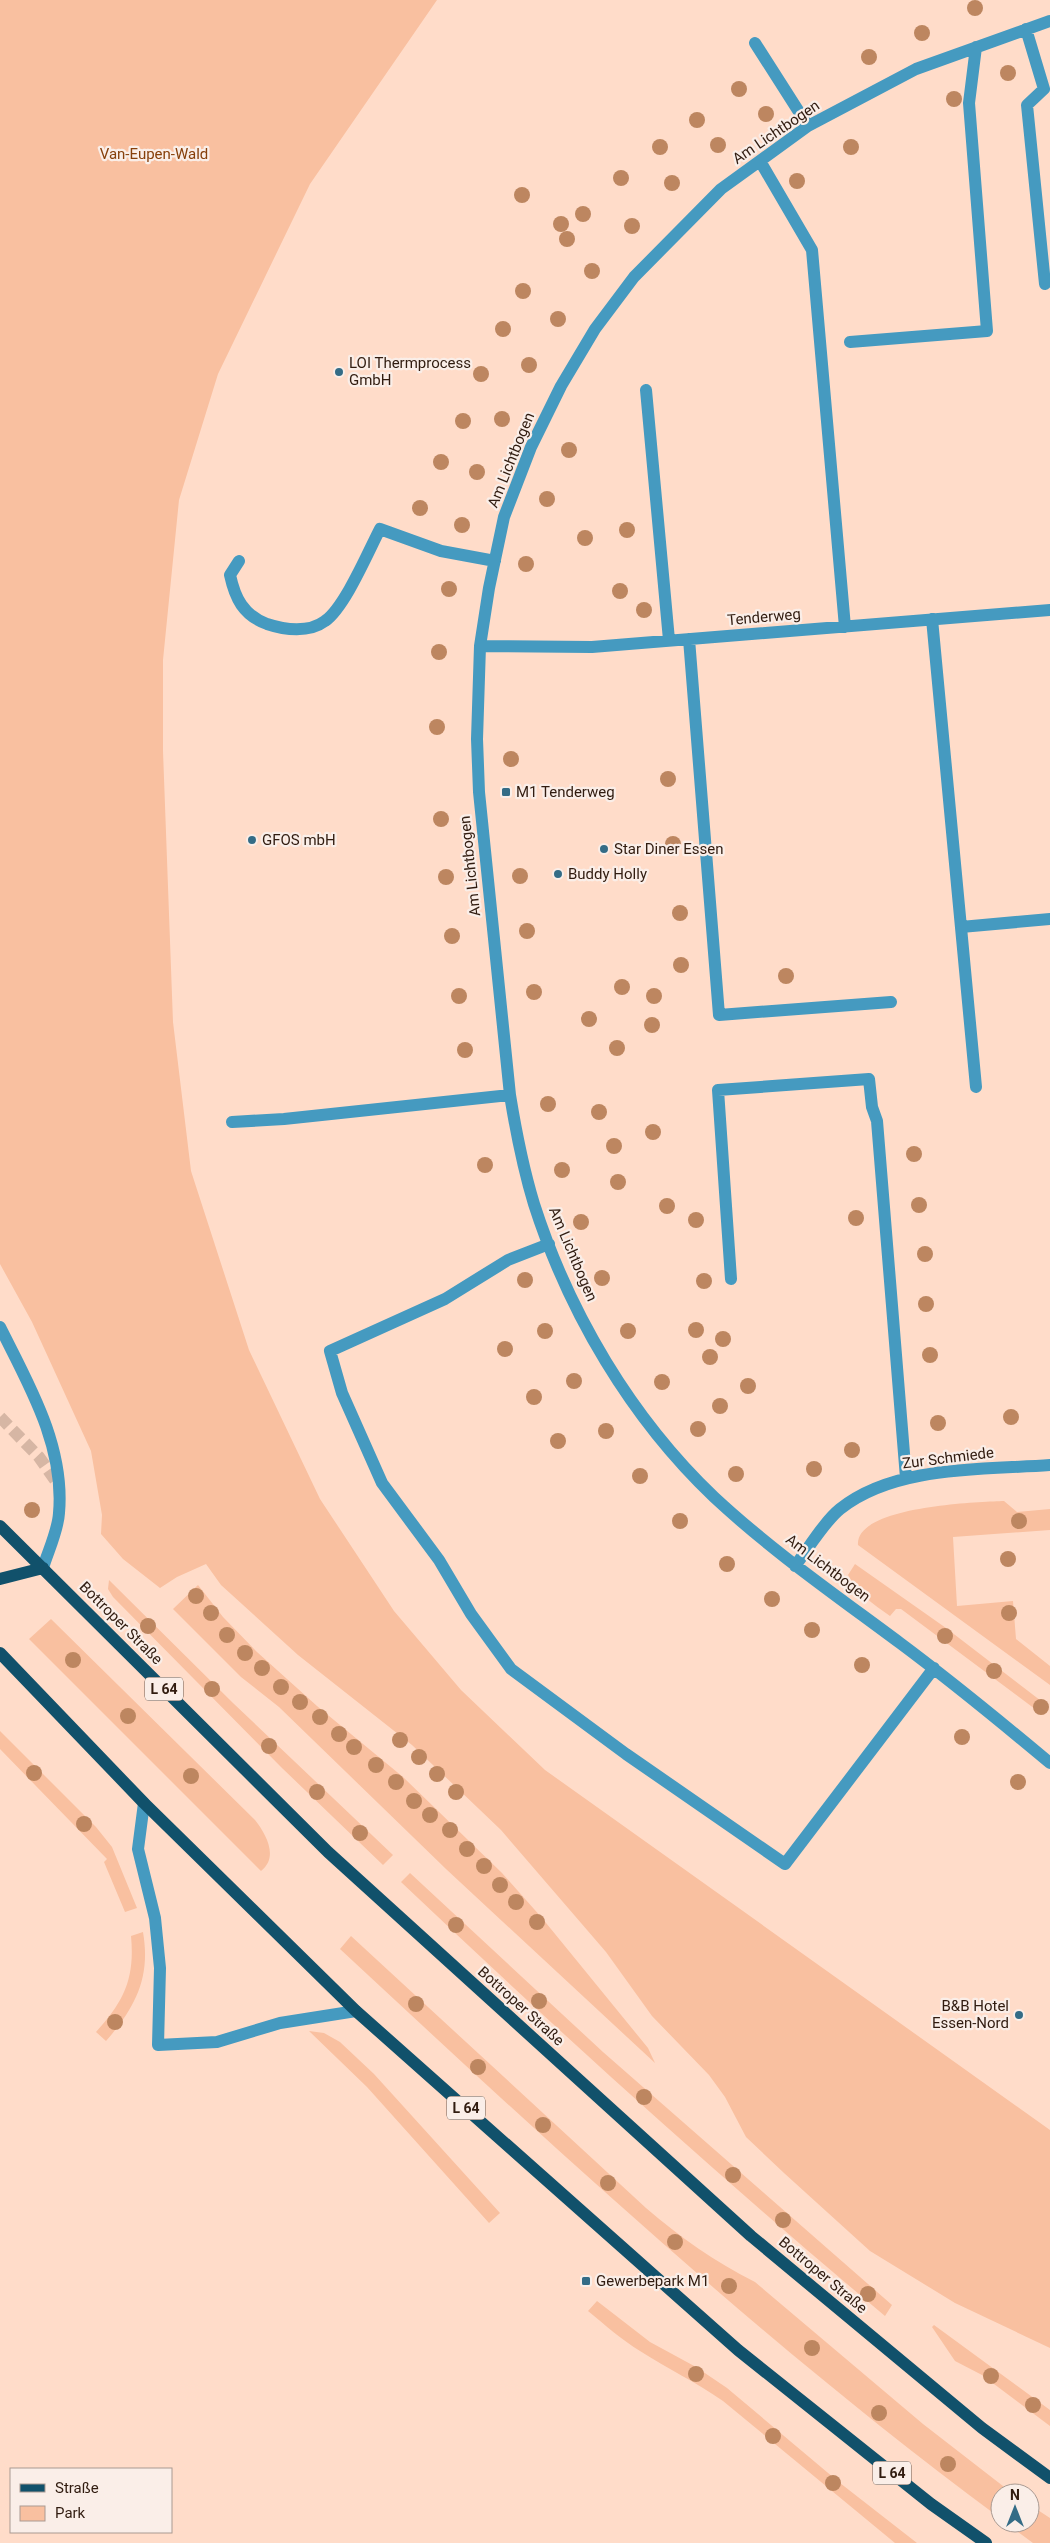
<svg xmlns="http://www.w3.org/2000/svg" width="1050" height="2543" font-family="Roboto,sans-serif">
<rect width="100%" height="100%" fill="#ffdcc9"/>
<path fill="#f9c0a0" d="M0,0H437L310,184L218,374L179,500L163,660V751L173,1022L191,1171L249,1350L320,1499L394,1611L461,1690L545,1770L1050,2130V2348L955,2303L870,2251L784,2173L746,2137L725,2097L709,2075L652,2016L606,1952L501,1830L412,1745L298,1655L221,1585L206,1564L177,1577L160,1588L123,1559L101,1534L102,1515L91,1451L32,1322L0,1264Z
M1004,1501L1017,1512L1050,1509V1530L953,1537L957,1606L1013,1601L1016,1639L1050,1666V1685L858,1545C855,1506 978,1502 1004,1501Z
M855,1564L946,1628L1049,1707L1043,1715L901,1609H896L890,1616C873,1604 858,1594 848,1575Z
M109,1580L233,1703L393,1855L383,1865L282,1768L113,1597L108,1589Z
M198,1585L223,1617L257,1652L317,1706L403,1777L502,1873L542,1918L648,2048L655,2063L446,1869L279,1707L241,1677L173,1609Z
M51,1619L255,1820C266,1834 279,1857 261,1871L29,1639Z
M0,1731L96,1827L112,1847L137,1908L125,1912L104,1862L107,1859L0,1749Z
M410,1873L603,2052L892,2305L885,2316C719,2177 558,2031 401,1882Z
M143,1932C151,1978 135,2008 106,2041L96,2032C124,2001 135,1979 131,1936Z
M351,1936L646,2208C680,2237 715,2262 755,2282L923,2424L1012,2493H1000V2518C766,2345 553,2147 340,1949Z
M309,2031L324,2033L340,2042L374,2074L500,2213L489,2223L367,2087Z
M597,2301L650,2342L696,2367L727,2388L840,2483L917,2543H895L723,2401C696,2382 668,2369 640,2351C622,2340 605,2325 588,2311Z
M934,2325L1050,2410V2426L982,2375L955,2361L932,2327Z
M1030,2505L1050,2518V2543H1033L1006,2523H1030Z"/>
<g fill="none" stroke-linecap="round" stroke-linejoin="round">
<path stroke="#d6b6a4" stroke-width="12" stroke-dasharray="12 6" stroke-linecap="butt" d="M0,1417L39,1457L60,1487"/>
<path stroke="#459ac0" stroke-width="12" d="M1050,21L916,69L808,126L721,189L634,277L595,329L561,386L531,447L504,517L489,588L480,646L477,739L479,792L510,1095C516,1132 523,1168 534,1204C569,1313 631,1418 714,1497C772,1551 837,1596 900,1643C951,1681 1001,1722 1050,1763
M1026,29L1044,89L1027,105L1045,284
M755,43L808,126
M760,161L812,250L845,627
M850,342L987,331L969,103L976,47
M646,390L669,640
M239,561L230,575C235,598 243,615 267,624C285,630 309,633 325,621C345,607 368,552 380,529L441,551L495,561
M932,619L976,1087
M689,639L719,1015L891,1002
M480,646L592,647L1050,610
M961,927L1050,919
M232,1122L284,1119L510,1095
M549,1244L508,1260L445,1299L330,1351L342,1393L382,1483L439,1560L471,1614L511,1669L626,1754L785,1864L934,1668
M731,1279L718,1090L869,1079L872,1107L877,1121L906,1478
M0,1327C29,1385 65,1446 59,1513C58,1531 48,1551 43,1568
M795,1566C808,1549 824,1522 840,1509C895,1465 983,1470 1050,1465
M144,1803L138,1849L155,1918L160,1968L158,2045L217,2042L280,2023L356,2011"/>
<path stroke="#11516b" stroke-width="12" d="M0,1526L328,1852L751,2236L982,2428L1050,2478
M0,1579L43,1568
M0,1653L144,1803L356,2011L738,2350L931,2504L986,2543"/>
</g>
<g fill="#bd8660">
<circle cx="975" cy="8" r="8"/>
<circle cx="922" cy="33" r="8"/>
<circle cx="869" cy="57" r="8"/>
<circle cx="1008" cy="73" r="8"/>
<circle cx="739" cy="89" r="8"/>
<circle cx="954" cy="99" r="8"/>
<circle cx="766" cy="114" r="8"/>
<circle cx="697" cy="120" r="8"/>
<circle cx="718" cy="145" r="8"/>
<circle cx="660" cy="147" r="8"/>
<circle cx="851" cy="147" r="8"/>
<circle cx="621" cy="178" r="8"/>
<circle cx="797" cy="181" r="8"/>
<circle cx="672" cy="183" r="8"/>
<circle cx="522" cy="195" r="8"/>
<circle cx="583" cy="214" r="8"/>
<circle cx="561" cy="224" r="8"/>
<circle cx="632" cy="226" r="8"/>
<circle cx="567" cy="239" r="8"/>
<circle cx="592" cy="271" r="8"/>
<circle cx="523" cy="291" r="8"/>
<circle cx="558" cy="319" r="8"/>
<circle cx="503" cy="329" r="8"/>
<circle cx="529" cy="365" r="8"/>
<circle cx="481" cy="374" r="8"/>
<circle cx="502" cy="419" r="8"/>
<circle cx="463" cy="421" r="8"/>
<circle cx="569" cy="450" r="8"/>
<circle cx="441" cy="462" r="8"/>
<circle cx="477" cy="472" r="8"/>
<circle cx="547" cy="499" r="8"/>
<circle cx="420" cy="508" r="8"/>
<circle cx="462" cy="525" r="8"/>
<circle cx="627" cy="530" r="8"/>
<circle cx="585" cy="538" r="8"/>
<circle cx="526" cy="564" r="8"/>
<circle cx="449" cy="589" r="8"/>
<circle cx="620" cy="591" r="8"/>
<circle cx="644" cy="610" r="8"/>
<circle cx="439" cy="652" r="8"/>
<circle cx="437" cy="727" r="8"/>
<circle cx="511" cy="759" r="8"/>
<circle cx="668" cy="779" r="8"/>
<circle cx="441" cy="819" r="8"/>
<circle cx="673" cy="844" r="8"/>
<circle cx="520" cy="876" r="8"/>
<circle cx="446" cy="877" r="8"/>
<circle cx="680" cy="913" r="8"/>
<circle cx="527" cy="931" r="8"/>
<circle cx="452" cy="936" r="8"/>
<circle cx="681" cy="965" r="8"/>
<circle cx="786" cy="976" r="8"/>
<circle cx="622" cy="987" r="8"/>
<circle cx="534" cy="992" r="8"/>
<circle cx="459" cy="996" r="8"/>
<circle cx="654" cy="996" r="8"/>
<circle cx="589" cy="1019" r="8"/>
<circle cx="652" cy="1025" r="8"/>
<circle cx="617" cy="1048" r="8"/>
<circle cx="465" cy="1050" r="8"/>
<circle cx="548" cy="1104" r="8"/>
<circle cx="599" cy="1112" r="8"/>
<circle cx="653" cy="1132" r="8"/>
<circle cx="614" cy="1146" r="8"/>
<circle cx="914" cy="1154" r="8"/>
<circle cx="485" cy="1165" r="8"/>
<circle cx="562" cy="1170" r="8"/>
<circle cx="618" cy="1182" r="8"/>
<circle cx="919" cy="1205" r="8"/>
<circle cx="667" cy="1206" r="8"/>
<circle cx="856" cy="1218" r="8"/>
<circle cx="696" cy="1220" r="8"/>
<circle cx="581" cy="1222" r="8"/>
<circle cx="925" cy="1254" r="8"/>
<circle cx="602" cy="1278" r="8"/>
<circle cx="525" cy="1280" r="8"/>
<circle cx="704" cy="1281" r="8"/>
<circle cx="926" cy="1304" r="8"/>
<circle cx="696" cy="1330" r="8"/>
<circle cx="545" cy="1331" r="8"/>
<circle cx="628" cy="1331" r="8"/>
<circle cx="723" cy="1339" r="8"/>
<circle cx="505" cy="1349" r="8"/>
<circle cx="930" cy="1355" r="8"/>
<circle cx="710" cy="1357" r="8"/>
<circle cx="574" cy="1381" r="8"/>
<circle cx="662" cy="1382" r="8"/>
<circle cx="748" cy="1386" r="8"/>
<circle cx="534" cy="1397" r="8"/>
<circle cx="720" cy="1406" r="8"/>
<circle cx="1011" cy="1417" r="8"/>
<circle cx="938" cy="1423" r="8"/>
<circle cx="698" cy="1429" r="8"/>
<circle cx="606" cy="1431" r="8"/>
<circle cx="558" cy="1441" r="8"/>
<circle cx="852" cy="1450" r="8"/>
<circle cx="814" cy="1469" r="8"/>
<circle cx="736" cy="1474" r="8"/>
<circle cx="640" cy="1476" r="8"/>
<circle cx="32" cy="1510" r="8"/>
<circle cx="680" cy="1521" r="8"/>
<circle cx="1019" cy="1521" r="8"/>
<circle cx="1008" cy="1559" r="8"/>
<circle cx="727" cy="1564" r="8"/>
<circle cx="196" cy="1596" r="8"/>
<circle cx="772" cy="1599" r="8"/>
<circle cx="211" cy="1613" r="8"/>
<circle cx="1009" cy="1613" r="8"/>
<circle cx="148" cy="1626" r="8"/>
<circle cx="812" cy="1630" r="8"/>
<circle cx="227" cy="1635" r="8"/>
<circle cx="945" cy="1636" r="8"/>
<circle cx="245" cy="1653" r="8"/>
<circle cx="73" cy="1660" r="8"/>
<circle cx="862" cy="1665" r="8"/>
<circle cx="262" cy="1668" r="8"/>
<circle cx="994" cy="1671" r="8"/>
<circle cx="281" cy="1687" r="8"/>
<circle cx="212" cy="1689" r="8"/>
<circle cx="300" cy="1702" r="8"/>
<circle cx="1041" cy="1707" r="8"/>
<circle cx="128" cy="1716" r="8"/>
<circle cx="320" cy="1717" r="8"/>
<circle cx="339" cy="1734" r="8"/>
<circle cx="962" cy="1737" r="8"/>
<circle cx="400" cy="1740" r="8"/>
<circle cx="269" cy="1746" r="8"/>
<circle cx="354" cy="1747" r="8"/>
<circle cx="419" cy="1757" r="8"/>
<circle cx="376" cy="1765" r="8"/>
<circle cx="34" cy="1773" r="8"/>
<circle cx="437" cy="1774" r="8"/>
<circle cx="191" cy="1776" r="8"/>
<circle cx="396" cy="1782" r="8"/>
<circle cx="1018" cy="1782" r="8"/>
<circle cx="317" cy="1792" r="8"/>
<circle cx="456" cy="1792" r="8"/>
<circle cx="414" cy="1801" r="8"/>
<circle cx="430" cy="1815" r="8"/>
<circle cx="84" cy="1824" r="8"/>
<circle cx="450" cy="1830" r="8"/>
<circle cx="360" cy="1833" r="8"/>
<circle cx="467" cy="1849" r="8"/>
<circle cx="484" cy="1866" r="8"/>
<circle cx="500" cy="1885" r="8"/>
<circle cx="516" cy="1902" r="8"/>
<circle cx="537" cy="1922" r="8"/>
<circle cx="456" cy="1925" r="8"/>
<circle cx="539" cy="2001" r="8"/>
<circle cx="416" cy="2004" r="8"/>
<circle cx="115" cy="2022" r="8"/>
<circle cx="478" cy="2067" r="8"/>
<circle cx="644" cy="2097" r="8"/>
<circle cx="543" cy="2125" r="8"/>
<circle cx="733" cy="2175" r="8"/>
<circle cx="608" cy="2183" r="8"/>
<circle cx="783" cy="2220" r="8"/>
<circle cx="675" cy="2242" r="8"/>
<circle cx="729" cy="2286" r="8"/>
<circle cx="868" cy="2294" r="8"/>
<circle cx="812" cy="2348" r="8"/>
<circle cx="696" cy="2374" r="8"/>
<circle cx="991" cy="2376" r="8"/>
<circle cx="1033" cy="2405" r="8"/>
<circle cx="879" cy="2413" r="8"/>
<circle cx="773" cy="2436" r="8"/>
<circle cx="948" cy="2464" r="8"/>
<circle cx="833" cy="2483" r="8"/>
</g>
<g fill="#346c86" stroke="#faeee8" stroke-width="2">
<circle cx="339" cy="372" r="5"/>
<rect x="501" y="787" width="10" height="10" rx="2.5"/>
<circle cx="252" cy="840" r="5"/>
<circle cx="604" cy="849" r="5"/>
<circle cx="558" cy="874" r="5"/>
<circle cx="1019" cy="2015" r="5"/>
<rect x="581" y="2276" width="10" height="10" rx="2.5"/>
</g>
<g text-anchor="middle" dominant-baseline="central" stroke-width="4.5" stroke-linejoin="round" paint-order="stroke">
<g fill="#faeee8" stroke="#6d5b51" stroke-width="1">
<rect x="145" y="1677.5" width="38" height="23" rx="4"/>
<rect x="447" y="2096.5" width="38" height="23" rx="4"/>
<rect x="873" y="2461.5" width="38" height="23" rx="4"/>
</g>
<g font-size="14" font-weight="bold" fill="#311c10">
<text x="164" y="1689">L 64</text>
<text x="466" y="2108">L 64</text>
<text x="892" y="2473">L 64</text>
</g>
<g font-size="15" fill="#311c10" stroke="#faeee8">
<text transform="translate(776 132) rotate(-34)">Am Lichtbogen</text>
<text transform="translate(511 460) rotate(-68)">Am Lichtbogen</text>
<text transform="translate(764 617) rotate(-5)">Tenderweg</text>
<text transform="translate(470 866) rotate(-96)">Am Lichtbogen</text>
<text transform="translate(573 1254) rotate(67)">Am Lichtbogen</text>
<text transform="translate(948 1458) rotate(-7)">Zur Schmiede</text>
<text transform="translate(828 1568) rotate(37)">Am Lichtbogen</text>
<text transform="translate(121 1623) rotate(45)">Bottroper Straße</text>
<text transform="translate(521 2006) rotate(42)">Bottroper Straße</text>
<text transform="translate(823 2275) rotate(40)">Bottroper Straße</text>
</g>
<g font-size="15" fill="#87400b" stroke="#faeee8">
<text x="154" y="154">Van-Eupen-Wald</text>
</g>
<g font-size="15" fill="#311c10" stroke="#faeee8" text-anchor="start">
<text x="349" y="363">LOI Thermprocess<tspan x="349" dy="17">GmbH</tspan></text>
<text x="516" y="792">M1 Tenderweg</text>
<text x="262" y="840">GFOS mbH</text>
<text x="614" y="849">Star Diner Essen</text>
<text x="568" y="874">Buddy Holly</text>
<text x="1009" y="2006" text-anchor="end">B&amp;B Hotel<tspan x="1009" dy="17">Essen-Nord</tspan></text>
<text x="596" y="2281">Gewerbepark M1</text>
</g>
</g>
<rect x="10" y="2468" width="162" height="65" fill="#faeee8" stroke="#aa9a92"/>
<rect x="20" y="2484" width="25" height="8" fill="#11516b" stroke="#aa9a92"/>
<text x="55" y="2493" font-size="15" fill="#311c10">Straße</text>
<rect x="20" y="2506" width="25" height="15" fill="#f9c0a0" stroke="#aa9a92"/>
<text x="55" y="2518" font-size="15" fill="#311c10">Park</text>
<g transform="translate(1015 2508)"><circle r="24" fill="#faeee8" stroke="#aa9a92"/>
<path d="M0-4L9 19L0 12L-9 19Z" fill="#346c86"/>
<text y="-8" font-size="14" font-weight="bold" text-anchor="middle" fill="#311c10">N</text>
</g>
</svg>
